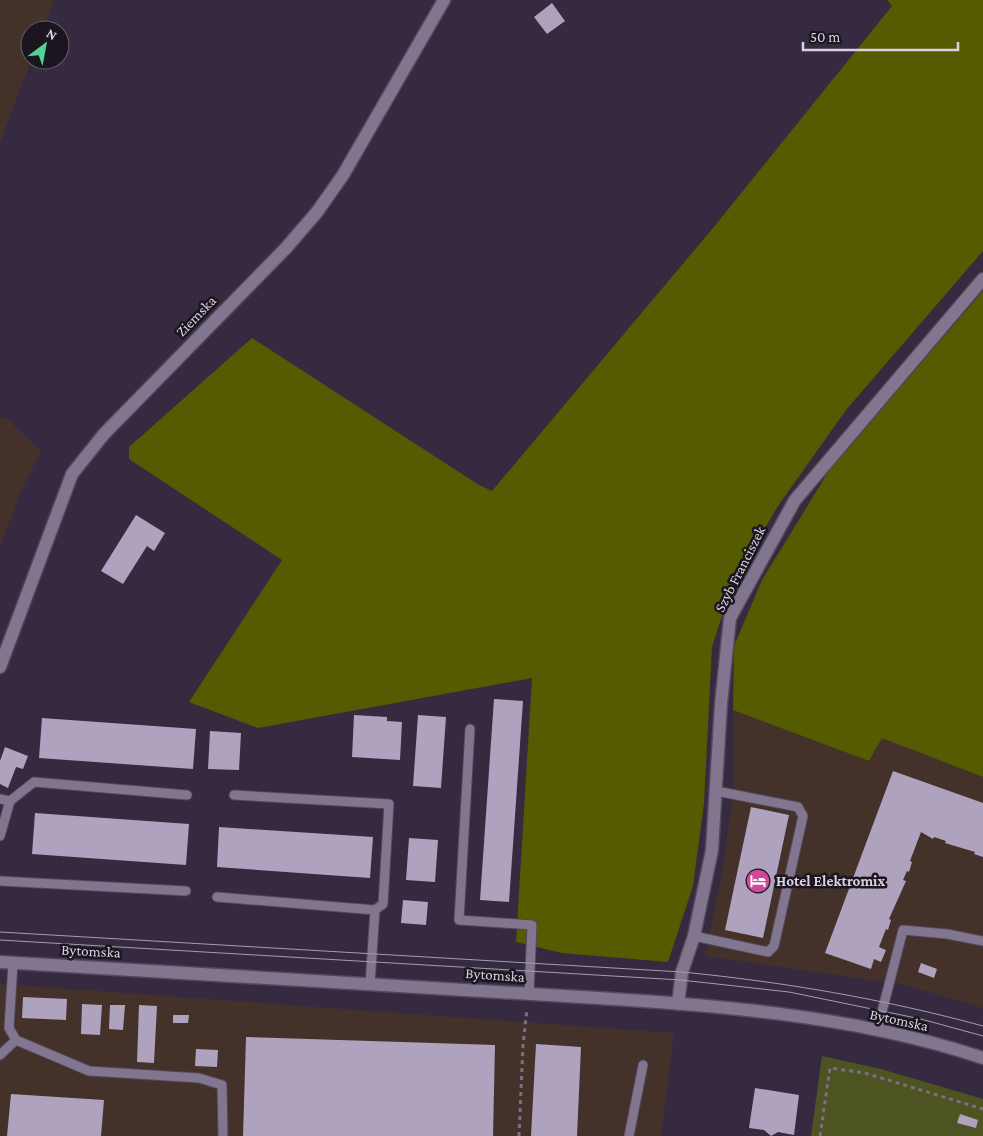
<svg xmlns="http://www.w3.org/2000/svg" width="983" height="1136" font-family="'Crimson Pro',serif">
<rect width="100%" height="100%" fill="#352a40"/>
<path fill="#44322a" d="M0,0H54L43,30H30L31,60L0,143Z
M5,417L41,451L20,493L0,547V419Z
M733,710L869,761L882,738L983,777V1008L905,985L705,956L724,861L733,794Z
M0,984L674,1033L661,1136H0Z"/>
<path fill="#4e5322" d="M822,1056L881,1069L983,1099V1136H811Z"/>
<path fill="#545b00" d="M887,0H983V251L846,410L778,506L733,582L712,647L704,803L693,886L668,962L562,953L516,942L532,678L258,728L189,702L282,560L129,459V447L252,338L479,485L492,491L713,228L892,6Z
M983,291V777L882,738L869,761L733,710L734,646L762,580L830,469Z"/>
<path fill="#afa2be" d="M552,3L565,21L547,34L534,17Z
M136,515L165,533L154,551L147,546L123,584L101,571Z
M494,699L523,701L509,902L480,900Z
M354,715L387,717V721L402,722L400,760L352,757Z
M418,715L446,717L441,788L413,786Z
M42,718L196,729L193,769L39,758Z
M210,731L241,733L239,770L208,769Z
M5,747L28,756L23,769L16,767L8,788L0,784V761Z
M893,771L983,803V857L974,854L975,852L945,843L946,841L934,837L933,839L921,832L910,861L912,862L909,872L907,871L903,880L906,881L889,919L891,920L888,930L886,929L879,947L886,950L884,955L881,962L874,959L871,969L825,953Z
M751,807L789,815L763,938L725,930Z
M35,813L189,824L186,865L32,854Z
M219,827L373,837L370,878L217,867Z
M409,838L438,840L435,882L406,880Z
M403,900L428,902L426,925L401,923Z
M921,963L937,969L934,978L918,972Z
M23,997L67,999L66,1020L22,1018Z
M82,1004L102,1005L100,1035L81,1034Z
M110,1005H125L123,1030L109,1029Z
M139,1005L157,1006L154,1063L137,1062Z
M173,1015H189L188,1023H173Z
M246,1037L495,1045L493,1136H243Z
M536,1044L581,1047L577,1136H531Z
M196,1049L218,1050L217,1067L195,1066Z
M755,1088L799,1095L794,1135L778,1132L771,1136L764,1130L749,1128Z
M11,1094L104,1100L101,1136H7Z
M960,1114L978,1120L976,1128L957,1123Z"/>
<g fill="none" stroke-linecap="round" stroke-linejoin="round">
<g stroke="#51485a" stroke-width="11">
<path id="lane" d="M470,729L459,920L532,925L529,994
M234,795L389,804L383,904L375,910L370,984
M0,799L10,801L34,782L187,795
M0,836L10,801
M0,881L186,891
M217,897L375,910
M694,936L768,952L774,946L803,816L798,807L716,791
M13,963L9,1028L16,1040L89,1071L199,1078L222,1085L223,1136
M877,1031L903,930L947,934L983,941
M0,1055L16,1040
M629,1136L643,1065"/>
</g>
<g stroke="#51485a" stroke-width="15">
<path id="street" d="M678,1004L682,972L694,936L712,850L721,704L730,618L795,500L983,279"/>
</g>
<g stroke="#51485a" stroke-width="15">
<path id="secondary" d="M0,667L72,474L104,434L286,248L317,212L343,175L444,0
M0,962C172,972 344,982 516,993C672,1003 833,1008 983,1058"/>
</g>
<path stroke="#797083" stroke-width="3" stroke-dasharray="4 4" stroke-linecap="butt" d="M519,1136L523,1045L527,1009
M820,1136L830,1068L865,1073L983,1109"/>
<use href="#lane" stroke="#81758f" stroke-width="9"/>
<use href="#street" stroke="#81758f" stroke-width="12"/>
<use href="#secondary" stroke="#81758f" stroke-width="12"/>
<path stroke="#a59dae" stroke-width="1" d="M0,932L682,972C784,982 884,999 983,1026
M0,940L681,980L789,992L921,1019L983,1036"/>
</g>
<defs>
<g id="hotel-disc" transform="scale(1.25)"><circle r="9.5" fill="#d1479c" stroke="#1a151f"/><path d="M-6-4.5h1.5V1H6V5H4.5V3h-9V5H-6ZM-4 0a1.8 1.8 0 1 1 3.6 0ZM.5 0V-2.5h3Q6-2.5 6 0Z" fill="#fff"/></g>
</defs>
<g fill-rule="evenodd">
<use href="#hotel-disc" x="758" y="881"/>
</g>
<g text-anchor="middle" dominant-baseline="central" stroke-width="5" stroke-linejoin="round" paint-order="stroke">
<g font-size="15" fill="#d9d2e1" stroke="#1a151f">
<text transform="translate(196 316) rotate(-46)">Ziemska</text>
<text transform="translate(740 569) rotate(-63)">Szyb Franciszek</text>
<text transform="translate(91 951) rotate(3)">Bytomska</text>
<text transform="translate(495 975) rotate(4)">Bytomska</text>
<text transform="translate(899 1020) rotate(12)">Bytomska</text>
</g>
<g font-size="15" font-weight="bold" fill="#d9d2e1" stroke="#1a151f" text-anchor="start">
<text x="776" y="881">Hotel Elektromix</text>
</g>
</g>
<g transform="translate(45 45) rotate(32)"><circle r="24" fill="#1a151f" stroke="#66616d"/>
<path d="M0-4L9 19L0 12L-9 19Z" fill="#51d397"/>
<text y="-8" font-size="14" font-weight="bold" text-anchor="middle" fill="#d9d2e1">N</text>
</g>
<path d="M803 42v8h155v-8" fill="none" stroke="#d9d2e1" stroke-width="2.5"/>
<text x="810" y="42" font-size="15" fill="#d9d2e1" stroke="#1a151f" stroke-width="4" paint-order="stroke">50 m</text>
</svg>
